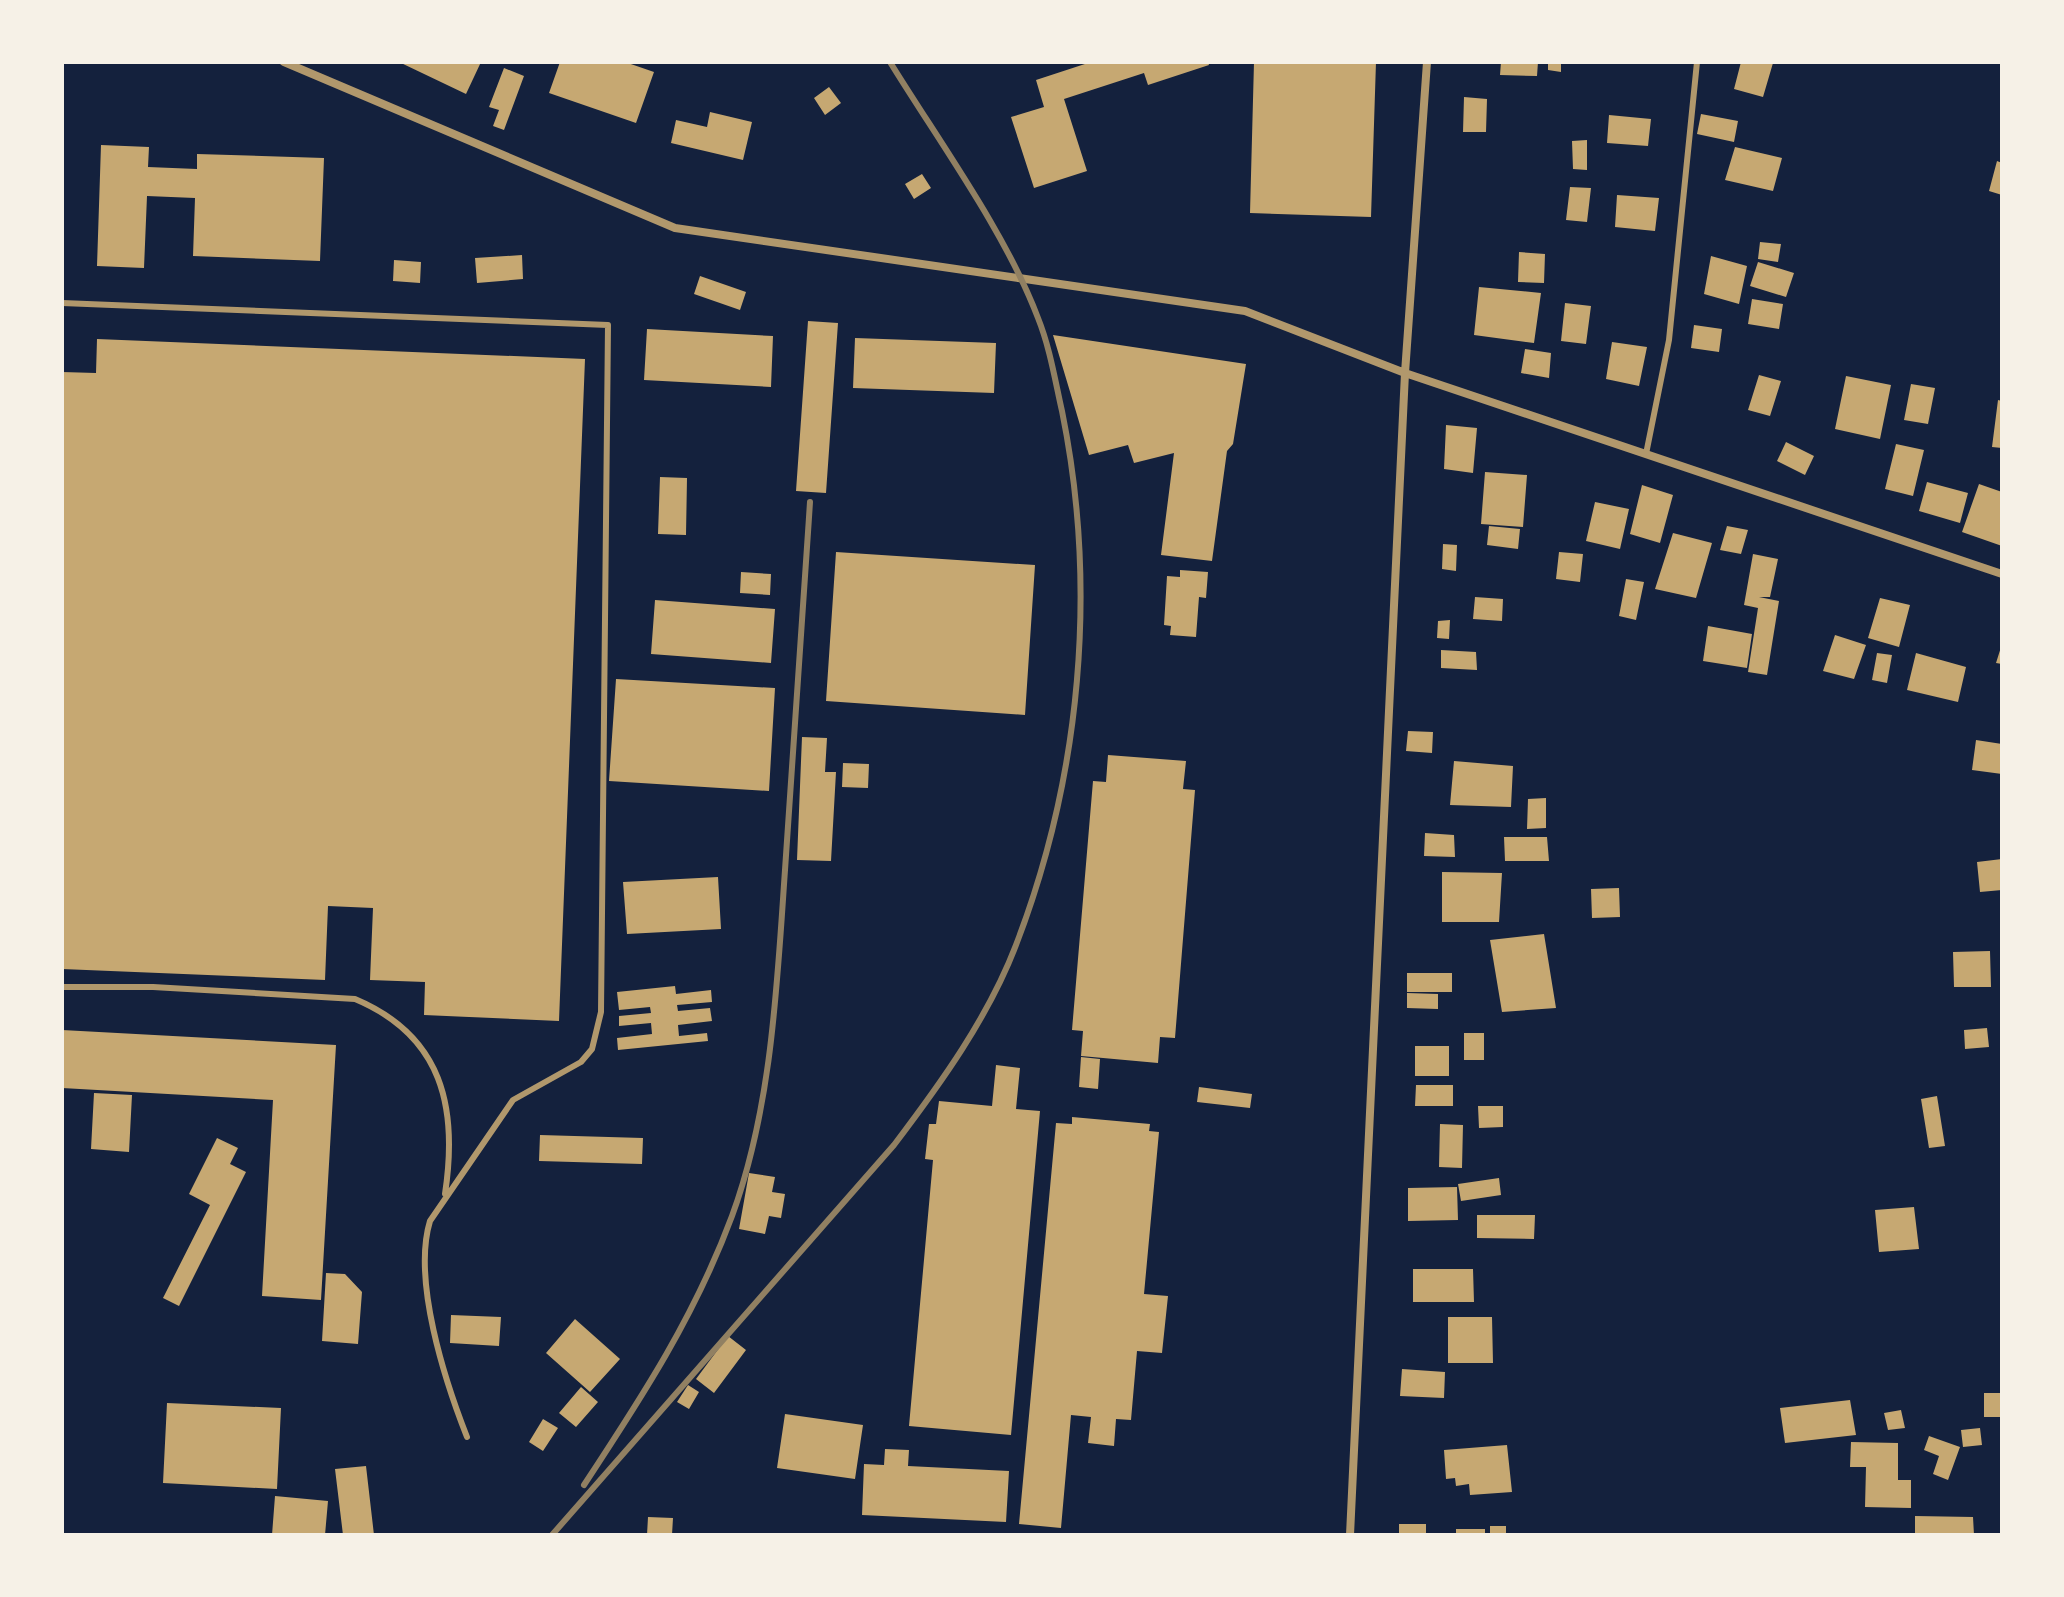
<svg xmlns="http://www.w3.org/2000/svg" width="2064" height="1597" font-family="Helvetica,sans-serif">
<rect width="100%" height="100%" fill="#14213d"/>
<path fill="#c6a872" d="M399,62H481L466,94Z
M560,62H625L654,72L636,123L549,93Z
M1091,62H1208L1209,65L1148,85L1144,73L1064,99L1087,171L1034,188L1011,117L1044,107L1036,80Z
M1254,62H1376L1371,217L1250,213Z
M1501,62H1538L1537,76L1500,75Z
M1548,62H1561V72L1548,70Z
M1741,62L1773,63L1763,97L1734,89Z
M504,68L524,76L504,130L493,126L499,110L489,107Z
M829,87L841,103L825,115L814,98Z
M1464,97L1487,99L1486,132H1463Z
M710,112L752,122L743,160L671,143L676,120L707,127Z
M1701,114L1738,121L1734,142L1697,134Z
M1609,115L1651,119L1648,146L1607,143Z
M1587,140V170L1573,169L1572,141Z
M101,145L149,147L148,167L197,169V154L324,158L320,261L193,256L195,198L147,196L144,268L97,266Z
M1735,147L1782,158L1773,191L1725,180Z
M1997,161L2002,163V195L1989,191Z
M922,174L931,188L914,199L905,184Z
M1570,187L1591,188L1587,222L1566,220Z
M1617,195L1659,198L1655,231L1615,227Z
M1760,242L1781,244L1778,262L1758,259Z
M1519,252L1545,254L1544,283L1518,282Z
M522,255L523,279L477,283L475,258Z
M1711,256L1747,266L1739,304L1704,294Z
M394,260L421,262L420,283L393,281Z
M1758,262L1794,273L1786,297L1750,286Z
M700,276L746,292L740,310L694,294Z
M1479,287L1541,293L1534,343L1474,335Z
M1752,299L1783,304L1779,329L1748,324Z
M1565,303L1591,306L1586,344L1561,341Z
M808,321L838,323L826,493L796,491Z
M1694,325L1722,329L1719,352L1691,348Z
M647,329L773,336L771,387L644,380Z
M1053,335L1246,364L1233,444L1227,451L1212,561L1161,555L1174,453L1134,463L1128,445L1089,455Z
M855,338L996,343L994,393L853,388Z
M97,339L585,359L559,1021L424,1015L425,982L370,980L373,908L328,906L325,980L62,969V372L96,373Z
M1612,342L1647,347L1639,386L1606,379Z
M1525,349L1551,353L1549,378L1521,373Z
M1759,375L1781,381L1770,416L1748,410Z
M1846,376L1891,385L1880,439L1835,429Z
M1911,384L1935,388L1928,424L1904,420Z
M1998,400L2002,401V448L1992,447Z
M1446,425L1477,428L1473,473L1444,469Z
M1786,442L1814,456L1805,475L1777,461Z
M1896,444L1924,450L1913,496L1885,489Z
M1485,472L1527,475L1523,527L1481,524Z
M660,477L687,478L686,535L658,534Z
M1927,482L1968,493L1960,523L1919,511Z
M1979,484L2002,492V546L1962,532Z
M1642,485L1673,495L1660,543L1630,534Z
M1595,502L1629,509L1620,549L1586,541Z
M1489,526L1520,529L1518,549L1487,545Z
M1727,526L1748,530L1741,554L1720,550Z
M1673,533L1712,543L1696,598L1655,589Z
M1443,544L1457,545L1456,571L1442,569Z
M836,552L1035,565L1025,715L826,701Z
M1559,552L1583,554L1580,582L1556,579Z
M1753,554L1778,559L1770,597H1759L1779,601L1767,675L1748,672L1758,608L1744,605Z
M1180,570L1208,572L1206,598L1199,597L1196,637L1170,635L1171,626L1164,625L1167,576L1180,577Z
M741,572L771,574L770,595L740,593Z
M1626,579L1644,582L1636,620L1619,616Z
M1475,597L1503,599L1502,621L1473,619Z
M1880,598L1910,605L1899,647L1868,638Z
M655,600L775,609L771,663L651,654Z
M1450,620L1449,639L1437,638L1438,621Z
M1708,626L1752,634L1747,668L1703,661Z
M1835,635L1866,645L1854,679L1823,671Z
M2002,644V664L1996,663Z
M1441,650L1476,652L1477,670L1441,668Z
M1877,653L1892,655L1887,683L1872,680Z
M1916,653L1966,667L1958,702L1907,690Z
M616,679L775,688L769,791L609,781Z
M1408,731L1433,732L1432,753L1406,751Z
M802,737L827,738L825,772H836L831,861L797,860Z
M1976,740L2002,744V774L1972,770Z
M1108,755L1186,761L1183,789L1195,790L1175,1038L1160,1037L1158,1063L1081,1056L1083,1031L1072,1030L1093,781L1106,782Z
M1454,761L1513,766L1511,807L1450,805Z
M843,763L869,764L868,788L842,787Z
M1546,798V828L1527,829L1528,799Z
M1425,833L1454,835L1455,857L1424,856Z
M1504,837H1547L1549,861H1505Z
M2002,859V890L1980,892L1977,862Z
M1442,872L1502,873L1499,922H1442Z
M718,877L721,929L627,934L623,882Z
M1619,888L1620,917L1592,918L1591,889Z
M1544,934L1556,1008L1502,1012L1490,940Z
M1990,951L1991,987H1954L1953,952Z
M1407,973H1452V992H1407Z
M675,986L676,994L711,990L712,1002L677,1005L678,1011L710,1008L712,1021L678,1025L679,1036L707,1033L708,1041L618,1050L617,1038L652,1034L651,1023L619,1026V1016L651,1013L650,1007L619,1010L617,992Z
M1407,993L1438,994V1009L1407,1008Z
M1987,1028L1989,1047L1965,1049L1964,1030Z
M62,1030L336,1045L321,1300L262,1296L273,1100L62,1088Z
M1464,1033H1484V1060H1464Z
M1415,1046H1449V1076H1415Z
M1081,1057L1100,1059L1098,1089L1079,1087Z
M996,1065L1020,1068L1016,1109L1040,1111L1011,1435L909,1426L933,1160L925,1159L929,1124H936L939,1101L992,1106Z
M1416,1085H1453V1106H1415Z
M1199,1087L1252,1094L1250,1108L1197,1102Z
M94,1093L132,1095L129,1152L91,1149Z
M1937,1096L1945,1146L1929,1148L1921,1099Z
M1478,1106H1503V1127L1479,1128Z
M1072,1117L1150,1124L1149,1131L1159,1132L1144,1294L1168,1296L1162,1353L1137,1351L1131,1420L1116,1419L1114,1446L1088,1443L1091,1417L1071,1415L1061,1528L1019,1524L1056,1123L1072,1124Z
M1440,1124L1463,1125L1462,1168L1439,1167Z
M540,1135L643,1138L642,1164L539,1161Z
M217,1138L238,1148L230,1164L246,1172L179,1306L163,1298L210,1205L189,1194Z
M749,1173L775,1177L772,1192L785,1194L781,1218L769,1216L765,1234L739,1229Z
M1499,1178L1501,1195L1461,1201L1458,1184Z
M1457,1187L1458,1220L1408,1221V1188Z
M1914,1207L1919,1249L1879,1252L1875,1210Z
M1477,1215H1535L1534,1239L1477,1238Z
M1413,1269H1473L1474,1302H1413Z
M326,1273L345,1274L362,1292L358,1344L322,1341Z
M451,1315L501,1317L499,1346L450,1343Z
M1448,1317H1492L1493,1363H1448Z
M575,1319L620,1359L590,1392L546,1353Z
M728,1336L746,1350L714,1393L696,1379Z
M1402,1369L1445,1372L1444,1398L1400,1396Z
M688,1385L699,1392L689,1409L677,1402Z
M581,1387L598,1402L576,1427L559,1413Z
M1984,1393H2002V1417H1984Z
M1850,1400L1856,1435L1785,1443L1780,1408Z
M167,1403L281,1408L277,1489L163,1483Z
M1901,1410L1905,1428L1888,1430L1884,1413Z
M785,1414L863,1425L855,1479L777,1468Z
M543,1419L558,1428L543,1451L529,1442Z
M1980,1428L1982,1445L1963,1447L1961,1430Z
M1929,1436L1960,1447L1948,1480L1933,1474L1939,1456L1924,1450Z
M1851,1442L1898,1443V1480H1911V1508L1865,1507L1866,1467H1850Z
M1507,1445L1512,1492L1470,1495L1469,1484L1456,1486L1455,1478L1446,1479L1444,1450Z
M885,1449L909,1450L908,1466L1009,1471L1006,1522L862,1515L864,1464L884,1465Z
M366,1466L374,1535H343L335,1469Z
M275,1496L328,1501L325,1535H272Z
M1915,1516L1973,1517L1974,1535H1915Z
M648,1517L673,1518L672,1535H647Z
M1399,1524H1426V1535H1399Z
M1490,1526H1506V1535H1490Z
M1456,1529H1485V1535H1456Z"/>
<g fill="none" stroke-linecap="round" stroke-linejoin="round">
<path stroke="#b1986c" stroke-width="6" d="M62,303L608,325L601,1012L592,1049L581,1062L513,1100L430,1221C412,1280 445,1381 467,1437
M1646,454L1669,340L1697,62
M62,987H153L355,999C443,1036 458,1108 445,1194"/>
<path stroke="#b1986c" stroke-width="8" d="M284,62L675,228L1245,311L1405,373L2002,574
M1350,1535L1405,373L1427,62"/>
<path stroke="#918062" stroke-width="6" d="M584,1485C642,1397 695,1316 732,1216C772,1107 777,984 785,870C793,748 802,625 810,502
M552,1535L894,1145C941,1083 988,1018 1016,945C1081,776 1098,588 1062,411C1055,380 1050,348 1038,318C1006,233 938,140 890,62"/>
</g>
<rect width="2064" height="1597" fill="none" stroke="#f6f1e7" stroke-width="128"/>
</svg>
